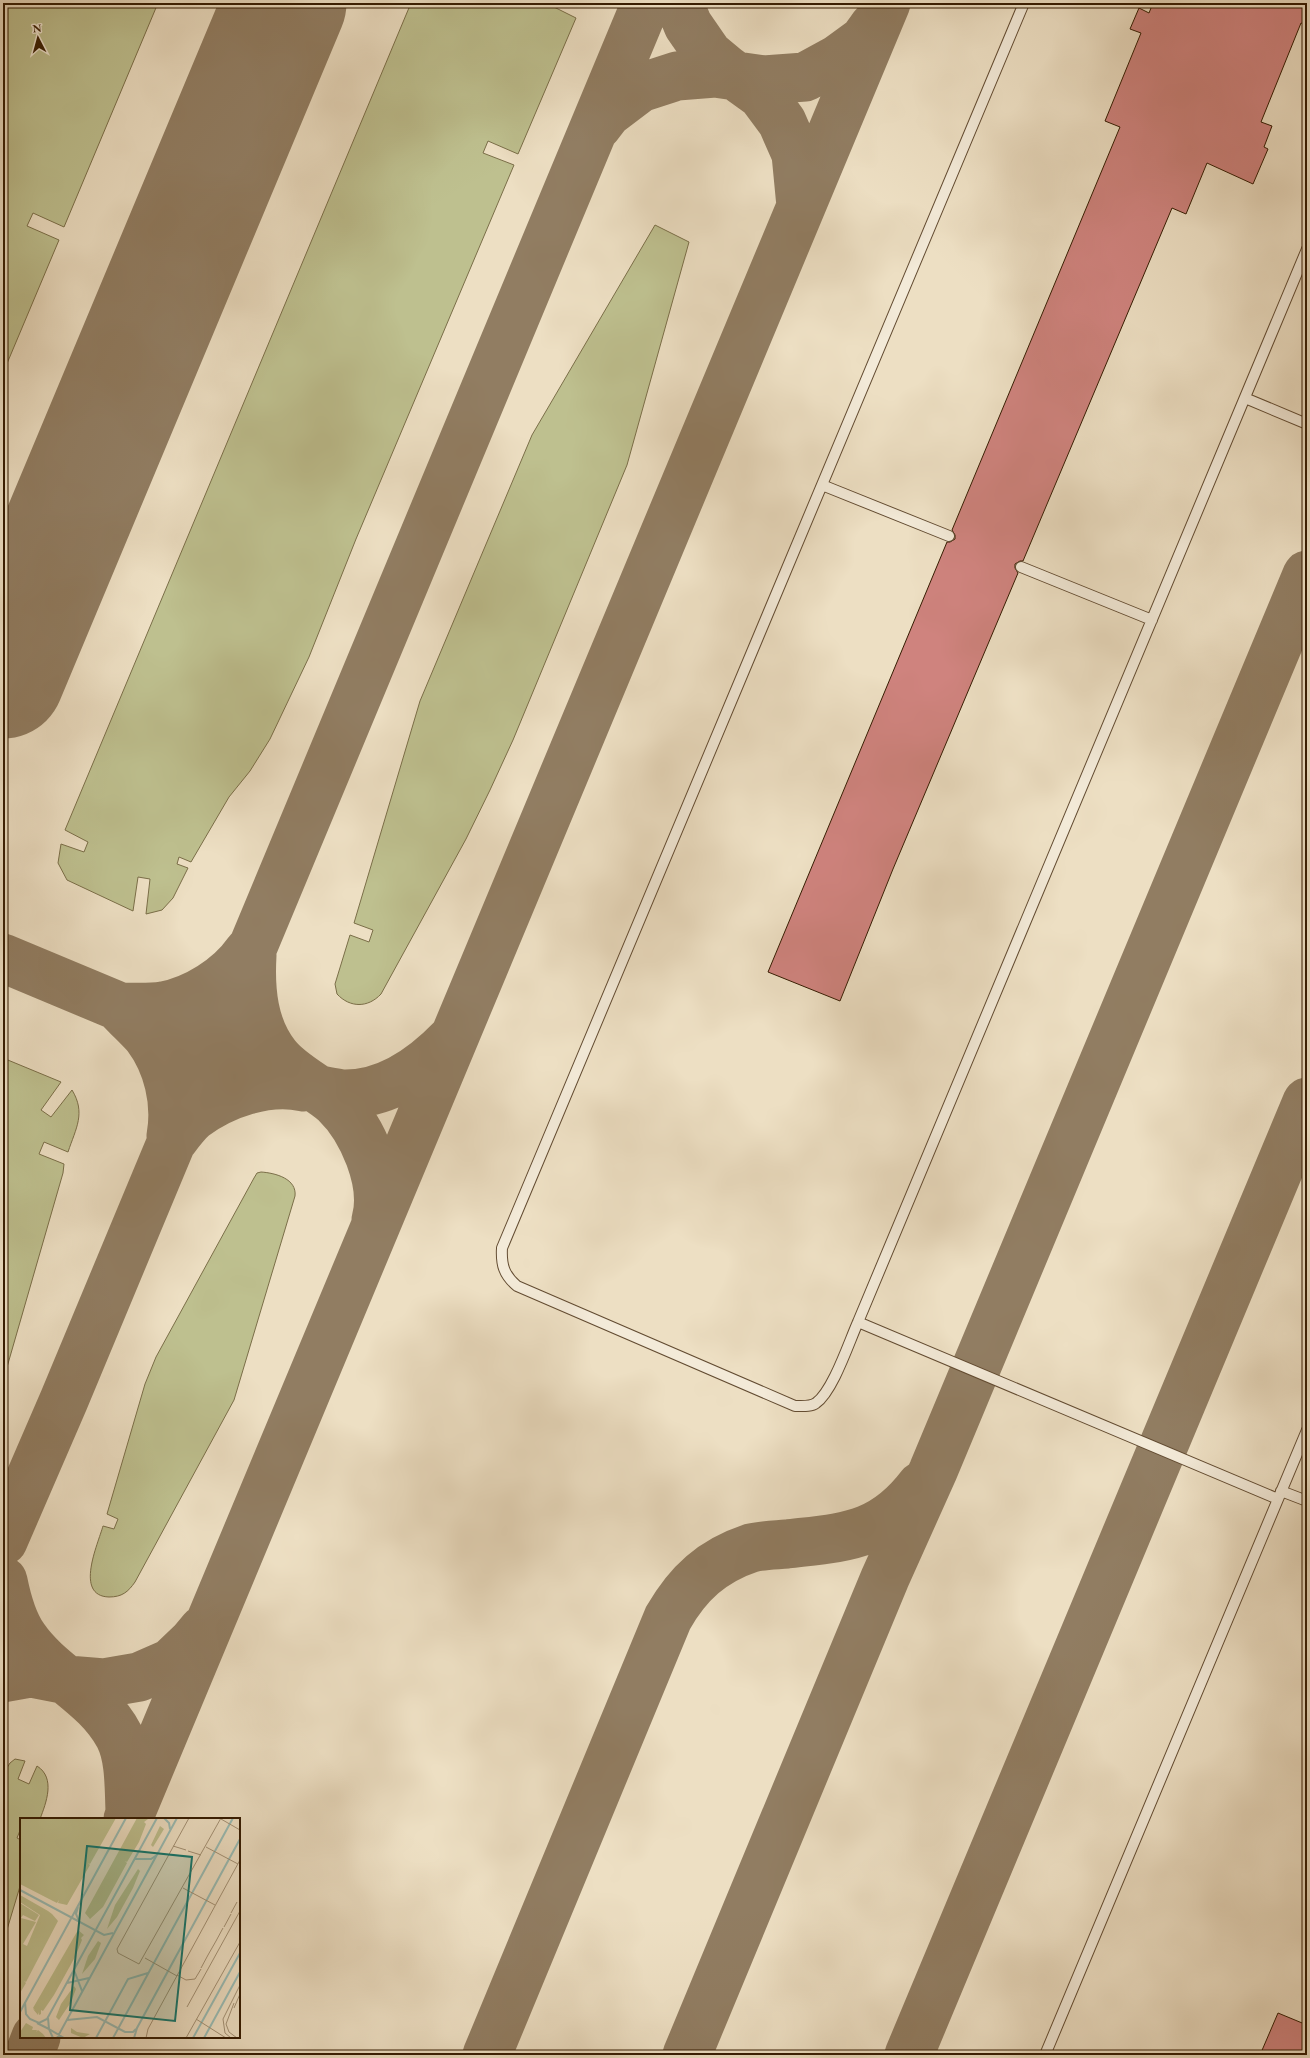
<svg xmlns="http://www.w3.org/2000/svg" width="1310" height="2058" font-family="'EB Garamond',serif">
<rect width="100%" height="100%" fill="#eddfc3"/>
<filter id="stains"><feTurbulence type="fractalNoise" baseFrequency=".005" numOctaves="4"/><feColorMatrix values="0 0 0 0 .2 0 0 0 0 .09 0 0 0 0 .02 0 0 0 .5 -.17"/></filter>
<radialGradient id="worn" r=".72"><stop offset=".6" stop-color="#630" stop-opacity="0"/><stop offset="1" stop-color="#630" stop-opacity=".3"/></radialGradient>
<path fill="#bec08f" stroke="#7a6e48" d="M3,3H158L64,227L33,213L27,226L59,240L3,373Z
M411,3H556L554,7L576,18L518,154L488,141L483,153L514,165L356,539L309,657L270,739L250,771L229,797L191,862L179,857L177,864L188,868L173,898L162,910L146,914L150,879L138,877L133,911L67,880L58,863L61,844L84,852L88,842L65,830Z
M655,225L689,242L627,465L513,740L490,790L466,839L381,994C368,1008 350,1008 337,994L335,984L350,935L369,942L373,930L354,923L420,701L532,435Z
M3,1058L61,1082L41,1110L51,1117L72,1090C86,1113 76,1128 68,1152L44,1142L39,1154L64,1164L63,1173L3,1381Z
M261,1172C276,1173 297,1179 295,1196L234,1400L135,1582C128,1592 122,1597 109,1597C74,1596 98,1544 103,1526L114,1529L118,1519L107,1514L145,1384L156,1357L254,1178L257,1173Z
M15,1759L25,1761L18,1779L29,1784L37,1766C56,1778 46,1803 40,1819H21V1828L17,1838L21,1840V1883L3,1943V1774L10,1763Z"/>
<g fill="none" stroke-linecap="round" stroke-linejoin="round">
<path stroke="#917d62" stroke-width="49" d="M679,3L688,25L708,54L726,69L762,95L782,122L796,154L801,206
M597,126L607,113L640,88L677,76L715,73L764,80L805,77L838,59L864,40L874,26
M252,955C250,990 253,1027 276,1056C292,1076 318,1087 336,1103C363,1129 386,1183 376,1220
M3,958L319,1090C327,1091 335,1093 343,1094C387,1095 423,1069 452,1039
M171,1136C177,1102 168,1064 147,1036C138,1026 128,1017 119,1007C133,1007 149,1008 163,1006C195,1000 229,979 248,952
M174,1139C180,1131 187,1122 194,1116C224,1094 267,1079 304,1087
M3,1541L64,1400L646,3
M3,1581C7,1601 12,1621 24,1638C50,1676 97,1694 119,1736C130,1757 129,1787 130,1811
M3,1678L31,1673L67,1680L104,1683L139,1677L171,1663L193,1642L203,1630
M128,1819L886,3
M29,2055L36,2037
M487,2055L668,1618C688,1583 712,1561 751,1548C762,1545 776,1545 787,1544C846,1537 882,1537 921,1486
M687,2055L885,1578L933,1471L1307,575
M909,2055L1307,1102"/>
<path stroke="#917d62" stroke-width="123" d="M3,677L285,3"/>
</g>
<path fill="#cf837e" stroke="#351b01" d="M1153,3H1307V25L1301,23L1261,122L1272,126L1264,147L1268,149L1253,184L1207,163L1186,214L1172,208L1023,561H1020L1015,564V568L1018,573L893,869L840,1001L768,972L947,542H950L955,539V535L952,530L1120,127L1105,121L1141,33L1130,29L1139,8L1149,13Z
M1278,2013L1307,2025V2055H1260Z"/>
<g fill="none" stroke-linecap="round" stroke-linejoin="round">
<g stroke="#634c32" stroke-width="12">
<path id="lane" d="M1024,3L502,1248C501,1265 504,1275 517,1286L795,1406C802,1406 811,1407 816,1403C833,1391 849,1342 858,1322L1307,249
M1245,398L1307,424
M822,485L949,536
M1021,567L1152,620
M858,1322L1278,1499
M1281,1491L1307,1501
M1045,2055L1307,1430"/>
</g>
<use href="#lane" stroke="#f3ead8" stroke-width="10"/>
</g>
<g transform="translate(20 1818)">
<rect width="220" height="220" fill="#eddfc3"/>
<path d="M0,0H96L70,46L68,45L70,47L47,87L38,85L39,82L37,85L33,83L0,66ZM117,0L128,1L124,4L126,6L119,24L107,44L105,43L107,45L83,89L70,101L65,95ZM140,8L144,11L133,29L131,27ZM118,51L120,53L113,70L97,99L87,111L95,87ZM0,77L28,93L32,96L30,98L32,96L38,103L6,164L4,163L6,165L0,175V85L19,97L15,103L3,97L1,100L16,104L3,126L7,128L20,97L0,84ZM58,112L64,117L61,120L62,122L55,139L34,177L23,193L21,192V196L19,197V194L18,197L13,191L15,192L13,190ZM78,123L81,125L75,141L62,156L68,138ZM54,168L56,171L51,184L39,202L36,199L41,186ZM6,205L13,209L12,212H17L16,214L18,212L23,216L26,220H0V214ZM51,210L57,214L70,216L63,220L51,215Z" fill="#bec08f"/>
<path fill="none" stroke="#99bcb5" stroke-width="2" d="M144,0L149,5L150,11M115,41H131L137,37M0,72L84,117L93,115M58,89L56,96L59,103M54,152L62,173M47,165L69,160M5,184L6,196L10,201L19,205L27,201L137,0M0,194L106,0M28,200L29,211L44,220M47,202L77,199L105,214H113L116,211M17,205L29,211L33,220M37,220L157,0M76,220L108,161L128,155M93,220L213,0M114,220L117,210L220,21M173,220L220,135M184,220L220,154"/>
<path fill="none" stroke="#a39175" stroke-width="1" d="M169,0L97,131L98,135L119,146L201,0M201,1L220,12M153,28L166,32M186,29L218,46M168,33L181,37M163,70L195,87M211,95L217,84M204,109L211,96M196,123L203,110M188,137L196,123M125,140L157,158M181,150L188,137M157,157L166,162L175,161L181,151M214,185L206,206L209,214L217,220M167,189L220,93M214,190L220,176M176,201L206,220M126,220L128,211L220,42M166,220L220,124M211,220L205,215L203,201L220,167"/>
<path fill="#0f766e" fill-opacity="0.15" stroke="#0f766e" stroke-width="2" d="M67,28L172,39L155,203L50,192Z"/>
<rect width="220" height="220" fill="none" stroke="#351b01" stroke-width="2"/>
</g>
<rect width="1310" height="2058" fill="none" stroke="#eddfc3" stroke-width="16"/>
<rect x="4" y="4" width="1302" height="2050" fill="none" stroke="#351b01" stroke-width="2"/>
<rect x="8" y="8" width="1294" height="2042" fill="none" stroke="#351b01"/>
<g transform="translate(38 38) rotate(354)" stroke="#f3ead8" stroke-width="3" paint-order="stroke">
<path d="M0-3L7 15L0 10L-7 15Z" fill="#351b01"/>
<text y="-6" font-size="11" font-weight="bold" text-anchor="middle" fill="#351b01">N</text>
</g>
<rect width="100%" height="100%" filter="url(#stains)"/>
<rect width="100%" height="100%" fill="url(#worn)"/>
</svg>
